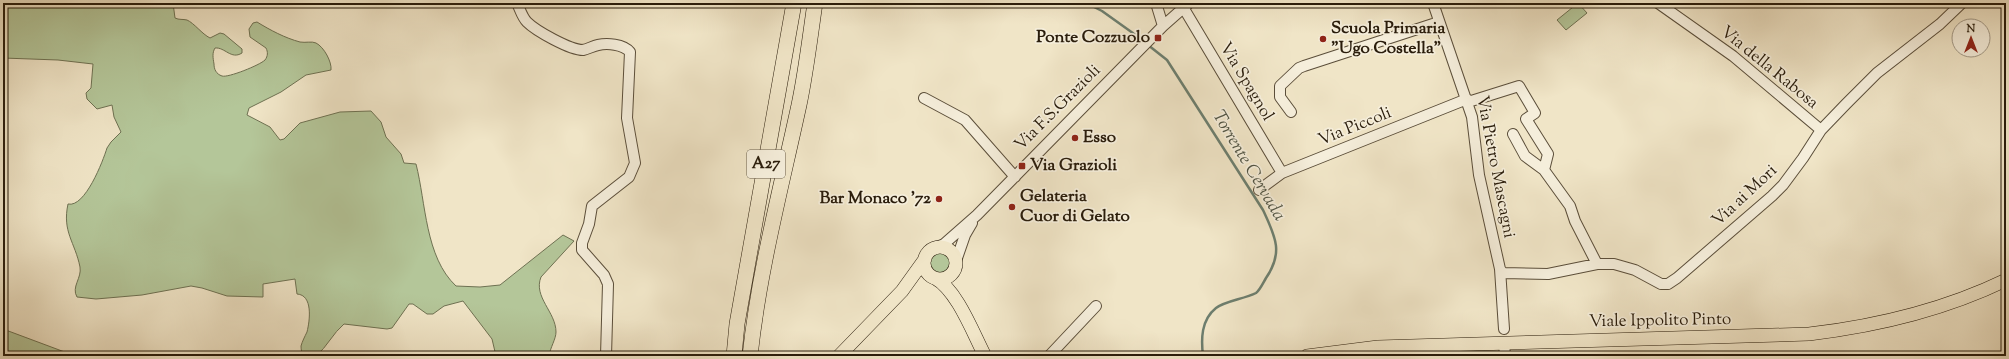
<svg xmlns="http://www.w3.org/2000/svg" width="2009" height="359" font-family="'Sorts Mill Goudy',serif">
<rect width="100%" height="100%" fill="#f0e5c7"/>
<filter id="stains"><feTurbulence type="fractalNoise" baseFrequency=".005" numOctaves="4"/><feColorMatrix values="0 0 0 0 .2 0 0 0 0 .09 0 0 0 0 .02 0 0 0 .5 -.17"/></filter>
<radialGradient id="worn" r=".72"><stop offset=".6" stop-color="#630" stop-opacity="0"/><stop offset="1" stop-color="#630" stop-opacity=".3"/></radialGradient>
<path fill="#b4c699" stroke="#6e7152" d="M3,3H173L175,18C179,20 183,19 187,20C194,23 202,34 210,38L220,33L224,34L242,49V53C231,60 225,47 215,48C212,53 213,58 214,64C214,69 216,74 222,76C228,78 260,65 265,60C268,56 268,52 266,48L250,37L249,29L253,23L257,22C270,30 285,38 300,42C305,43 312,41 316,43C324,47 332,62 331,70L306,75L281,92L249,108L247,115L270,127L280,140L284,139L300,123L340,112L371,111L381,122L386,137L401,154L404,163L416,164C426,203 425,257 456,286L480,287L500,285L563,235L574,241L541,277C533,297 556,312 556,332C556,339 550,348 549,356H496L492,339L463,301L444,306L433,314H427L413,304H409L392,328L387,329L344,324C333,333 327,347 316,356H302C302,353 301,350 301,346C302,342 305,336 307,332C310,320 313,295 297,294L295,279L263,284V297L227,296L202,288L191,286L142,295L96,299L77,297C71,287 82,278 80,267C75,242 62,232 68,204C85,208 103,161 107,148L111,142L121,132L114,117L112,105L97,109L87,99L86,93L91,88L93,64L58,60L3,58Z
M1578,3L1587,13L1566,30L1557,20Z
M929 263a11 11 0 1 1 22 0a11 11 0 1 1-22 0Z
M3,329L70,354L72,356H3Z"/>
<g fill="none" stroke-linecap="round" stroke-linejoin="round">
<path stroke="#6d7e6e" stroke-width="2.5" d="M1086,3L1102,11L1144,41
M1148,45L1167,60L1263,210C1275,236 1284,252 1266,278C1263,283 1260,290 1256,293C1244,299 1225,301 1216,308C1201,320 1201,339 1203,356"/>
<g stroke="#5b4e3a" stroke-width="12">
<path id="minor" d="M517,3C520,9 522,17 527,22C536,31 570,50 583,50C588,49 593,46 598,45C607,43 623,44 630,52L627,118L635,163L629,177L592,206L589,224L582,243V250L604,275L608,284L606,356
M1156,3L1163,26
M1433,3L1472,117L1479,175L1500,269L1504,329
M1658,3L1733,56L1821,130
M1183,7L1282,173
M924,98L965,120L1015,177
M1468,102L1519,86L1535,113L1526,119L1548,154L1544,170
M1291,112L1280,97V86L1299,68L1304,66L1439,22
M1513,134L1525,156L1544,170L1570,206L1575,221L1597,264
M1259,190L1282,173L1467,99
M933,249L944,244L977,215L1163,26L1189,3
M956,261L965,235L972,223
M1500,269L1503,273L1548,274L1597,264H1614L1635,270L1661,284H1668L1677,278L1772,196L1783,185L1803,158L1821,130L1846,104L1877,73L1940,24L1962,3
M1504,343L1505,356
M1049,356L1096,306"/>
</g>
<g stroke="#291c0b" stroke-width="14">
<path id="major" d="M924 263a16 16 0 1 1 32 0a16 16 0 1 1-32 0Z
M935,278C957,290 973,333 985,356
M839,356L902,291L925,259
M1307,356L1378,347L1809,334C1877,326 1944,310 2006,280"/>
</g>
<g stroke="#291c0b" stroke-width="16">
<path id="highway" d="M734,356L737,324L794,3
M750,356C759,271 781,188 799,105C806,72 810,37 815,3"/>
</g>
<use href="#minor" stroke="#f5eedb" stroke-width="10"/>
<use href="#major" stroke="#f0e5c7" stroke-width="13"/>
<use href="#highway" stroke="#f0e5c7" stroke-width="15"/>
</g>
<g fill="#8f2418" stroke="#f5eedb" stroke-width="1.5">
<rect x="1154" y="34" width="8" height="8" rx="2"/>
<circle cx="1323" cy="39" r="4"/>
<circle cx="1075" cy="138" r="4"/>
<rect x="1018" y="162" width="8" height="8" rx="2"/>
<circle cx="939" cy="199" r="4"/>
<circle cx="1012" cy="207" r="4"/>
</g>
<g text-anchor="middle" dominant-baseline="central" stroke-width="3.5" stroke-linejoin="round" paint-order="stroke">
<rect fill="#f5eedb" stroke="#665b49" stroke-width="1" x="747" y="150" width="38" height="28" rx="3"/>
<g font-size="16" font-weight="bold" fill="#291c0b">
<text x="766" y="164">A27</text>
</g>
<g font-size="17" font-weight="bold" fill="#291c0b" stroke="#f5eedb" text-anchor="start">
<text x="1331" y="29">Scuola Primaria<tspan x="1331" dy="20">"Ugo Costella"</tspan></text>
<text x="1150" y="38" text-anchor="end">Ponte Cozzuolo</text>
<text x="1083" y="138">Esso</text>
<text x="1030" y="166">Via Grazioli</text>
<text x="1020" y="197">Gelateria<tspan x="1020" dy="20">Cuor di Gelato</tspan></text>
<text x="931" y="199" text-anchor="end">Bar Monaco '72</text>
</g>
<g font-size="17" fill="#291c0b" stroke="#f5eedb">
<text transform="translate(1769 68) rotate(39)">Via della Rabosa</text>
<text transform="translate(1246 82) rotate(59)">Via Spagnol</text>
<text transform="translate(1058 108) rotate(-45)">Via F.S.Grazioli</text>
<text transform="translate(1355 127) rotate(-22)">Via Piccoli</text>
<text transform="translate(1495 167) rotate(79)">Via Pietro Mascagni</text>
<text transform="translate(1745 196) rotate(-43)">Via ai Mori</text>
<text transform="translate(1660 321) rotate(-1)">Viale Ippolito Pinto</text>
</g>
<g font-size="18" font-style="italic" fill="#515545" stroke="#f5eedb">
<text transform="translate(1248 166) rotate(59)">Torrente Cervada</text>
</g>
</g>
<rect width="2009" height="359" fill="none" stroke="#f0e5c7" stroke-width="16"/>
<rect x="4" y="4" width="2001" height="351" fill="none" stroke="#291c0b" stroke-width="2"/>
<rect x="8" y="8" width="1993" height="343" fill="none" stroke="#291c0b"/>
<g transform="translate(1971 38)"><circle r="19" fill="#f5eedb" stroke="#a39a88"/>
<path d="M0-3L7 15L0 10L-7 15Z" fill="#8f2418"/>
<text y="-6" font-size="11" font-weight="bold" text-anchor="middle" fill="#291c0b">N</text>
</g>
<rect width="100%" height="100%" filter="url(#stains)"/>
<rect width="100%" height="100%" fill="url(#worn)"/>
</svg>
